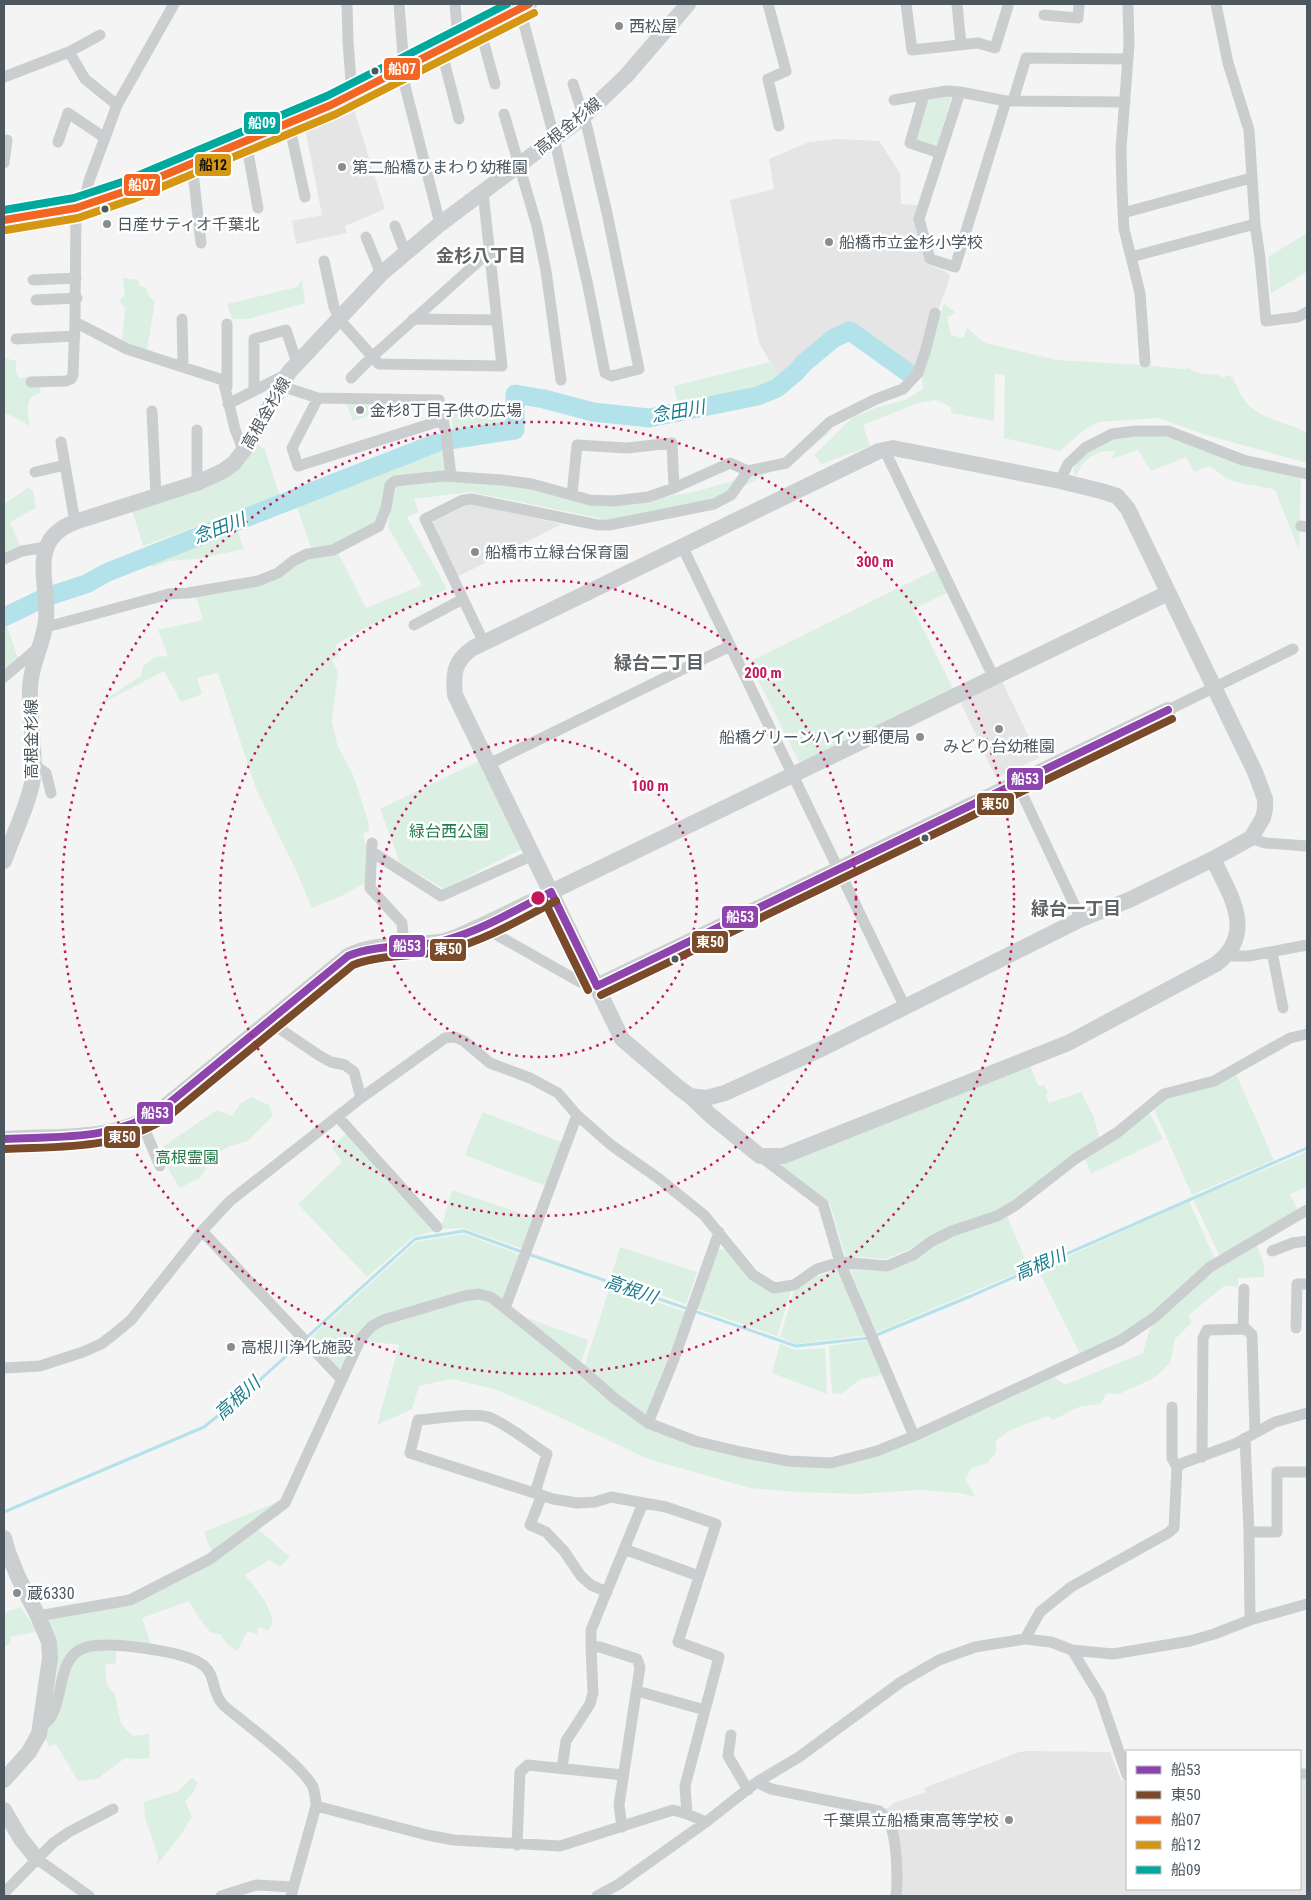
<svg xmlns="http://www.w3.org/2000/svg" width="1311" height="1900" font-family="'Roboto Condensed','Noto Sans JP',sans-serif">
<rect width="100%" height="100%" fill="#f4f4f4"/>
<path fill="#e6e5e5" d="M353,106L385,209L345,226L347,233L296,244L292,221L322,215L305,128Z
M836,139L879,141L900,173L901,204L918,205L914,219L926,264L947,272L950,277L938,311L912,372L856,328L832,336L802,353L779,376L759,343L730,200L774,189L769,159L809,142Z
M463,505H478L562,524L457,577L434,527L433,523L435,520Z
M1001,679L1039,758L996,778L959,699Z
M1028,1751L1110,1752L1121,1780H1127V1889H1300V1780H1307V1896H901L885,1810L894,1803L926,1792L924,1788L1019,1752Z"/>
<path fill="#dbf0e2" d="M949,93L952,96L937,145L932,147L917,142L915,138L926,100Z
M1307,233V272L1271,293L1268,257Z
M123,278L138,280L140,286L146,288L149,296L155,301L147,350L127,345L122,341L125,308L121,304L120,299L125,294Z
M302,280L305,303L248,319H232L227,304L297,287Z
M944,303L956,313L947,317L951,335L963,338L967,328L985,343L1057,360L1144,365L1181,369L1189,368C1202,378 1215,371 1224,378L1226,375L1232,377C1237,385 1239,393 1245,401C1261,421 1287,421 1307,433V463L1203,434L1158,418L1099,422L1084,430L1060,451L1004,438L1005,375L995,374L994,421L951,413V407L936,400L918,403L863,425L870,446L822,464L814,455L853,417L878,407L905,400L923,389L922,374Z
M4,358L16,361V371L19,378L27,377L29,383H39L41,393C25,394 27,413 30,426L10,415L4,414Z
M770,362L779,376L755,388L678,407L674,386Z
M346,403L369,405L372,414L353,421Z
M451,409L478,410L512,414L513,427L453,436Z
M834,428L809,450L743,487L713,500L608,520L471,492L414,499L419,512L407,517L447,589L361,630L335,645L339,656L332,660L338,672L332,721L337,744L354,777L369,824V830L363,834L366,846L365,883L343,895L312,908L295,868L256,789L218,673L197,678L202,694L181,702L164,671L89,710L141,676L143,666L155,657L168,656L158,630L203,620L195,594L220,590L309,557H322L338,553L366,608L422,585L388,527L392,498L397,485L443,480L532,487L589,504L649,500L698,491L750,476Z
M1136,434L1170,437L1301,477L1299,550L1275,490C1260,485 1244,486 1229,479C1222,476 1216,470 1209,466L1194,472L1186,457L1151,471L1138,450L1112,459L1115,451C1095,450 1084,458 1076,476L1073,471L1077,460L1105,440Z
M444,443L448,471L395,479L374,524L332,545L311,547L293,497Z
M259,445L265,450L280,496L143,546L132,510L250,454Z
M29,487L33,491L36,508L10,522L21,547L4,555V504Z
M234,521L244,549L196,559L168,561L154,567L139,562L124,568L121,576L115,562Z
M937,569L947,593L913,609L954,691L801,766L749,662Z
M4,618L18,658L4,672Z
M479,761L525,847L444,889L400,863L380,809Z
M1029,1063L1038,1086L1044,1085L1048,1093L1046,1095L1049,1103L1081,1092L1094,1117L1099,1139L997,1213L886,1259L860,1257L846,1258L830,1204L780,1167L782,1163Z
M1236,1074L1274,1160L1192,1195L1153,1107L1155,1103Z
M251,1097L269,1105L273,1116L248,1141L230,1146L215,1155L200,1178L179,1188L158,1150L217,1110L232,1116L240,1104Z
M483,1112L563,1143L546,1186L465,1155L473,1134Z
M1149,1112L1163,1139L1091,1174L1085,1159Z
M347,1133L435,1231L413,1237L367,1277L298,1204L342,1162L332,1147Z
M1307,1152V1187L1290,1194L1298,1211L1223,1256L1219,1255L1193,1199Z
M452,1190L535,1218L524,1249L463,1228L441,1229Z
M1189,1201L1214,1257L1213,1262L1145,1319L1117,1336L1080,1354L1038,1270Z
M1007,1216L1029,1268L875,1333L849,1266L888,1269L934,1243Z
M464,1234L521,1255L504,1302L490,1293L383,1315L341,1374L309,1339L416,1242Z
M1257,1246L1264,1264V1277L1238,1278V1287L1224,1286L1189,1315L1191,1323L1175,1339L1170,1363L1154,1378L1119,1394L1107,1393L1100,1404L1079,1407L1053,1420L1048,1416L1008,1431L996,1441V1453L987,1463L971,1469L965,1479L976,1497L958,1493L920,1490L858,1494L795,1492L750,1488L648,1459L540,1408L494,1389L451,1379L419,1386L412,1409L377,1425L399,1345L365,1341L376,1328L386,1324L465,1301L478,1298L489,1300L646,1426L832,1466L916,1440L1054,1377L1065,1385L1143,1353L1150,1328L1223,1262Z
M620,1247L697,1272L686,1304L611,1277Z
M719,1249L727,1250L751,1278L791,1291L777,1336L696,1308Z
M841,1268L867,1335L796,1344L780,1337L794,1291L818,1276Z
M610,1287L686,1312L645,1416L617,1395L584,1367Z
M519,1315L588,1340L581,1364Z
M870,1340L883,1375L861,1379L841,1394L832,1393L829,1346Z
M780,1344L796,1350L825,1348L827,1394L772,1373Z
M282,1500L212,1553L204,1532Z
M258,1529L290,1557L280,1567L269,1560L245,1575C254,1586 274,1609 272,1624C271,1627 269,1629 268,1631L259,1627L257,1635L248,1631L237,1651L227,1644L220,1634L210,1632L199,1618L189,1601L142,1618L151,1644L116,1643V1663L105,1665L107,1685L115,1694L121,1724L133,1736L149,1734L150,1758L137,1759L125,1758L97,1779L78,1781L56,1744L49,1746L43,1734L46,1618L133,1603Z
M20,1607L41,1635L35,1632L10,1637L11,1644L4,1646V1613Z
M192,1778L198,1782L193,1793L185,1801L192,1817L182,1833L157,1865L158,1856L145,1817L144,1802L178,1791Z"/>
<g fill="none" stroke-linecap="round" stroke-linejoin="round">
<path stroke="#b4e2ea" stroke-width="3" d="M528,1254L796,1346L869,1338
M874,1336L971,1296L1307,1148
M4,1512L204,1427L240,1398L415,1239L464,1231L522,1252"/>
<path stroke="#b4e2ea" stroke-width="19" d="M449,440L515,430V394L544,399L593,412L649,418L758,396L777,388L796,372L804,363L834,338L850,331L910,374
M4,617L46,597L86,584L108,572L436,443"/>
<path stroke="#cbcecf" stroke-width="11" d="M347,4L348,41L352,95
M399,4L404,68
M455,4L458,41
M768,4L786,71L768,79L779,126
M906,4L912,50L978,43L995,48L1008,6
M957,4L961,45
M1128,4L1129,44L1121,149L1122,190L1124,229L1140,293L1145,362
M1216,4L1228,63L1249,130L1255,224L1260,258L1266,321L1298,317L1307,312
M520,9L553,133L588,286L605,373L612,376L639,369L607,213L587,127L573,84
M1044,15L1078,18L1079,4
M480,29L495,84
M441,49L459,119
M69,52L85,79L117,105
M401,70L440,224
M4,77L69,52L100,35
M960,92L919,219L930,259L955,267L1006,101
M924,95L910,143L940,153
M894,100L946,91L960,92L1006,101L1125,102
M1013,101L1026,58L1127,59
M504,114L537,226L546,271L561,380
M289,124L305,197
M246,141L258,208
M58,142L68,113L105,138
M4,163L7,140
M192,164L201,243
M86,206L85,197L89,181L117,105L174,4
M76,208L75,322L127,349L223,380L235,429L244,452
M1123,213L1251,178
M395,226L405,252
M366,237L381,274
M1131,257L1255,224
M324,261L334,307L339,319L379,364L502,366L483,192
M33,280L76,278
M36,300L77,298
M182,319L183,367
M413,319L497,320
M16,339L75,336
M351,378L373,356L489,252
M31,382L66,381L71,379L73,375L75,322
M281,386L318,398L439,400L446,434L451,476
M227,387V324
M254,391V339L286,330L297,363
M318,398L292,448L298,466L443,420
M228,404L289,373
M152,411L156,496
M197,430V483
M61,442L75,522
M884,449L994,678
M35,472L65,465
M1060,481L1068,464L1085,448L1112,434L1135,431H1168L1243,460L1307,474
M572,495L577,445L627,448L672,443L674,488
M1301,526L1307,527
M682,546L905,1007
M4,559L22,551L46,547
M414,625L463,599
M46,626L54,625L169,594L188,593L258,581L278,573L293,561L307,554L333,550L379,526L386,508L390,485L395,481L443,476L502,480L532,484L590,500L613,501L648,497L674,488L730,463L748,471L786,463L830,422L876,399L903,389L918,373L926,349L935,313
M484,643L425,519L463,500L472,499L598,525H609L714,504L731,495L748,471
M4,677L39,647
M1168,710L1293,649
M489,764L730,646
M34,765L46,773L51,793
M1017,783L1081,919
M1251,838L1265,843L1307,846
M372,843L370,888L402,923L404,945
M372,852L441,896L533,855
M481,926L580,982L597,986
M1272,952L1283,1008
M1227,956H1249L1307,945
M249,1036L255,1044L277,1027L320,1056L331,1062L345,1065L354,1072L361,1098
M338,1117L437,1227
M141,1121L160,1166
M760,1156L823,1204L840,1262L914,1436
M202,1231L342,1380
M1272,1251L1293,1243L1307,1241
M505,1308L577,1115
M1296,1328L1297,1284H1307
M1243,1329L1244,1289
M4,1368L40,1366L83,1352L101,1344L113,1335L131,1320L202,1231L230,1201L361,1098L445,1038L455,1037L464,1041L490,1063L530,1078L558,1093L577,1115L611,1145L658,1178L704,1215L753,1275L774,1288L794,1285L817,1269L840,1262L887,1266L913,1255L932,1241L952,1231L997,1216L1016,1205L1075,1159L1118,1132L1164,1094L1214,1081L1290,1038L1307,1034
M1172,1407V1458L1177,1467
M648,1423L674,1359L719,1232
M1245,1438L1249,1532
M1202,1457L1203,1338L1207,1330L1246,1329L1252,1335L1255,1433
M535,1493L547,1454C531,1444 506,1423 488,1417C473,1412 435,1419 418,1420L410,1453L553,1499L577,1503L595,1502L611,1497L666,1507L716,1524L678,1642L719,1657L685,1786L687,1814
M542,1495L530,1525L546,1532L564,1551L581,1576L591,1585L607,1592
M624,1549L699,1576
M38,1616L130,1600L210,1559L285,1503L361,1338L372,1326L383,1320L464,1296L479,1294L491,1297L581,1369L614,1398L648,1423L695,1441L741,1452L788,1461L831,1463L877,1451L914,1436L1121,1340L1155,1317L1210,1267L1307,1210
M1250,1620L1249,1532H1277V1472H1307
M1025,1639L1040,1612L1071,1587L1168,1533L1174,1528L1177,1467L1183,1463L1235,1444L1275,1422L1307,1413
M591,1647V1630L643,1503
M1072,1650L1100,1696L1127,1775
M637,1691L705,1710
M40,1727C44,1724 49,1721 51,1717C64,1695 58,1657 84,1648C106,1640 180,1651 200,1663C216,1672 211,1689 221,1702C225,1708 232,1712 238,1717C257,1733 303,1767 313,1787C315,1793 316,1799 316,1806L291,1896
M731,1735L728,1756L748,1790
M562,1768L566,1741L590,1704L593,1693L591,1647H600L637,1659L640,1667L619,1805L622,1827
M1300,1774H1307
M757,1782L771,1789L879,1811C883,1814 887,1818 889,1823C897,1836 898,1881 896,1896
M316,1806L427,1835L454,1840L560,1846L673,1810L687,1814L706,1822
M517,1845L520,1772L528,1765L623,1775
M37,1859L89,1896
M4,1893L53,1843L69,1832L113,1809
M221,1896L256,1885L293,1887
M597,1896L619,1884L706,1822L757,1782L799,1757L901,1682L939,1660L975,1647L1025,1639L1051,1642L1072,1650L1113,1654L1190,1641L1214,1634L1250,1620L1307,1604"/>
<path stroke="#cccfd0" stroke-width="16" d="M4,220L76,208L129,190L331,105L529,4
M893,448L1060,481L1101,491L1117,496L1128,509L1255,772L1265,799V809L1263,818L1251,838L1213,859L1129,900L1081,919L821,1049L725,1093L706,1098L690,1096L679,1088L622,1039L455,695C453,673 454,661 473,648L879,451Z
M4,861C12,838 30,801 33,778C36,748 29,717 30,687C31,663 44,643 46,620C49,581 27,540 75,522L197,483L223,471L234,463L250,442L289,372L381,274L440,224L583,117L626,76L688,4
M597,986L1168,710
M690,1096L710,1115L760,1156H783L1068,1043L1216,964C1257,933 1230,895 1213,859
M4,1139C56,1135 118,1143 162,1109L348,956C378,941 412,947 444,941C457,938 469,931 481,926L1168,593
M4,1538L8,1552L18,1577L38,1616L49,1642L50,1658L39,1734L29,1752L4,1780
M4,1810L21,1839L37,1859"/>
<g stroke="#fff" stroke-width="11">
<path id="bus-1" d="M551,892L597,986
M597,986L1168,710
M4,1139C62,1136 111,1141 162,1109L348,956C380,943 414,949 446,940C483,930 517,909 551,892"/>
</g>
<g stroke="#fff" stroke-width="11">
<path id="bus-2" d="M542,896L588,990
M601,995L1172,719
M5,1149C63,1146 117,1150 168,1117L353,965C383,953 416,958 447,950C486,940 521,919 556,901"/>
</g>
<g stroke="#fff" stroke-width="11">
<path id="bus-3" d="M4,220L76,208L129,190L331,105L529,4"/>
</g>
<g stroke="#fff" stroke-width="11">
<path id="bus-4" d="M6,230L78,218L133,199L336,114L534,13"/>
</g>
<g stroke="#fff" stroke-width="11">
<path id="bus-5" d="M4,210L74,198L125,181L327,96L507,4"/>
</g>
<use href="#bus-1" stroke="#8e44ad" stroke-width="8"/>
<use href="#bus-2" stroke="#7a4b2a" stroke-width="8"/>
<use href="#bus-3" stroke="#f26522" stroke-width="8"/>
<use href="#bus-4" stroke="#d59613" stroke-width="8"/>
<use href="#bus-5" stroke="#00a99d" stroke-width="8"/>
</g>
<g fill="none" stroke="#c2185b" stroke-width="2.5" stroke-dasharray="2.5 5">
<circle cx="538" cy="898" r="159"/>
<circle cx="538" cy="898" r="318"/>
<circle cx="538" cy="898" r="476"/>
</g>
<g fill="#878e93" stroke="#fff" stroke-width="2">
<circle cx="619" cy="26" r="5"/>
<circle cx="342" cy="167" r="5"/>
<circle cx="107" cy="224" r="5"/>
<circle cx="829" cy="242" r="5"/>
<circle cx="360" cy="410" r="5"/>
<circle cx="475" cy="552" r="5"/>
<circle cx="999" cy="729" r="5"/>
<circle cx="920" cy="737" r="5"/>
<circle cx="231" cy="1347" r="5"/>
<circle cx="17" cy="1593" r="5"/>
<circle cx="1009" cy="1820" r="5"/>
</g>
<g fill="#4c575f" stroke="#fff" stroke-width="2">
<circle cx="375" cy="71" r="4.5"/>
<circle cx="105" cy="209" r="4.5"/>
<circle cx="925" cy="838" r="4.5"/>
<circle cx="675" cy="959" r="4.5"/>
</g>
<g text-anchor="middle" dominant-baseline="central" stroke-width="5" stroke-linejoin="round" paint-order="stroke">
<g font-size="16" fill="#4c575f" stroke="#fff" text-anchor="start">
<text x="629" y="26">西松屋</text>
<text x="352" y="167">第二船橋ひまわり幼稚園</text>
<text x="117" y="224">日産サティオ千葉北</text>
<text x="839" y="242">船橋市立金杉小学校</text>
<text x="370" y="410">金杉8丁目子供の広場</text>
<text x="485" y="552">船橋市立緑台保育園</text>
<text x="910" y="737" text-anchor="end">船橋グリーンハイツ郵便局</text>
<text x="999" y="746" text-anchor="middle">みどり台幼稚園</text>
<text x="241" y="1347">高根川浄化施設</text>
<text x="27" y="1593">蔵6330</text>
<text x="999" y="1820" text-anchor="end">千葉県立船橋東高等学校</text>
</g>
<g font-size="16" fill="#4c575f" stroke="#fff">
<text transform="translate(568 126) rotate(-39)">高根金杉線</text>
<text transform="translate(266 413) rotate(-60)">高根金杉線</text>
<text transform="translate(31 739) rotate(-90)">高根金杉線</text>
</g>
<g font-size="16" fill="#227b48" stroke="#fff">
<text x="449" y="831">緑台西公園</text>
<text x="187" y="1157">高根霊園</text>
</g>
<g font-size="18" font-weight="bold" fill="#606467" stroke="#fff">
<text x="481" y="255">金杉八丁目</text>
<text x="659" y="662">緑台二丁目</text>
<text x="1076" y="908">緑台一丁目</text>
</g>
<g font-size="18" font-style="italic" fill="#1a7d8d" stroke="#fff">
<text transform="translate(678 411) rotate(-10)">念田川</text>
<text transform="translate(219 528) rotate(-21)">念田川</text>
<text transform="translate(1040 1264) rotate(-23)">高根川</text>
<text transform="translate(631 1289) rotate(19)">高根川</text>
<text transform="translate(237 1398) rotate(-42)">高根川</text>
</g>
</g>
<circle cx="538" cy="898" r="8" fill="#c2185b" stroke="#fff" stroke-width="2.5"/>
<g font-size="15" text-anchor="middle" font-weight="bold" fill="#c2185b" stroke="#fff" stroke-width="5" stroke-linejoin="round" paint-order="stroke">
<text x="875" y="567">300 m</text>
<text x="763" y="678">200 m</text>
<text x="650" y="791">100 m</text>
</g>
<g stroke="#fff" stroke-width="2">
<rect x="383" y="57" width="38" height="24" rx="5" fill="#f26522"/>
<rect x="243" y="111" width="38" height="24" rx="5" fill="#00a99d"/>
<rect x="194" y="153" width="38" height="24" rx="5" fill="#d59613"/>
<rect x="123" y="173" width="38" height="24" rx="5" fill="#f26522"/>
<rect x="1006" y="767" width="38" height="24" rx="5" fill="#8e44ad"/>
<rect x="976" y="792" width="39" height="24" rx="5" fill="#7a4b2a"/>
<rect x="721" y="905" width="38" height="24" rx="5" fill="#8e44ad"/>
<rect x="691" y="930" width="38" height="24" rx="5" fill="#7a4b2a"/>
<rect x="388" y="934" width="38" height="24" rx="5" fill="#8e44ad"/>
<rect x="429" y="938" width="38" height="24" rx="5" fill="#7a4b2a"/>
<rect x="136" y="1101" width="38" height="24" rx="5" fill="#8e44ad"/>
<rect x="103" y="1125" width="38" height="24" rx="5" fill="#7a4b2a"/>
</g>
<g font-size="14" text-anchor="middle" font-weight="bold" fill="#fff">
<text x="402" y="74">船07</text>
<text x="262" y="128">船09</text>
<text x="142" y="190">船07</text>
<text x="1025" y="784">船53</text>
<text x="995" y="809">東50</text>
<text x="740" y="922">船53</text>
<text x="710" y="947">東50</text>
<text x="407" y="951">船53</text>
<text x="448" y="954">東50</text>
<text x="155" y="1118">船53</text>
<text x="122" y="1142">東50</text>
</g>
<g font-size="14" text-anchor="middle" font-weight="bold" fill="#111">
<text x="213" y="170">船12</text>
</g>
<rect width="1311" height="1900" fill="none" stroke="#4c575f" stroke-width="10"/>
<rect x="1126" y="1750" width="175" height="140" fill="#ffffff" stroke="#b7bcbf"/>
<rect x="1136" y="1766" width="25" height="8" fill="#8e44ad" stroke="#b7bcbf"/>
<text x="1171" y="1775" font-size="15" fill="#4c575f">船53</text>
<rect x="1136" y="1791" width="25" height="8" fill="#7a4b2a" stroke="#b7bcbf"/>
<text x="1171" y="1800" font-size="15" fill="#4c575f">東50</text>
<rect x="1136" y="1816" width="25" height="8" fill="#f26522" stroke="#b7bcbf"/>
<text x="1171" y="1825" font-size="15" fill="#4c575f">船07</text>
<rect x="1136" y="1841" width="25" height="8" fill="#d59613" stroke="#b7bcbf"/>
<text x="1171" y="1850" font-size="15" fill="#4c575f">船12</text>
<rect x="1136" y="1866" width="25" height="8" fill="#00a99d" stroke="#b7bcbf"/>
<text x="1171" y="1875" font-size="15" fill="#4c575f">船09</text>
</svg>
